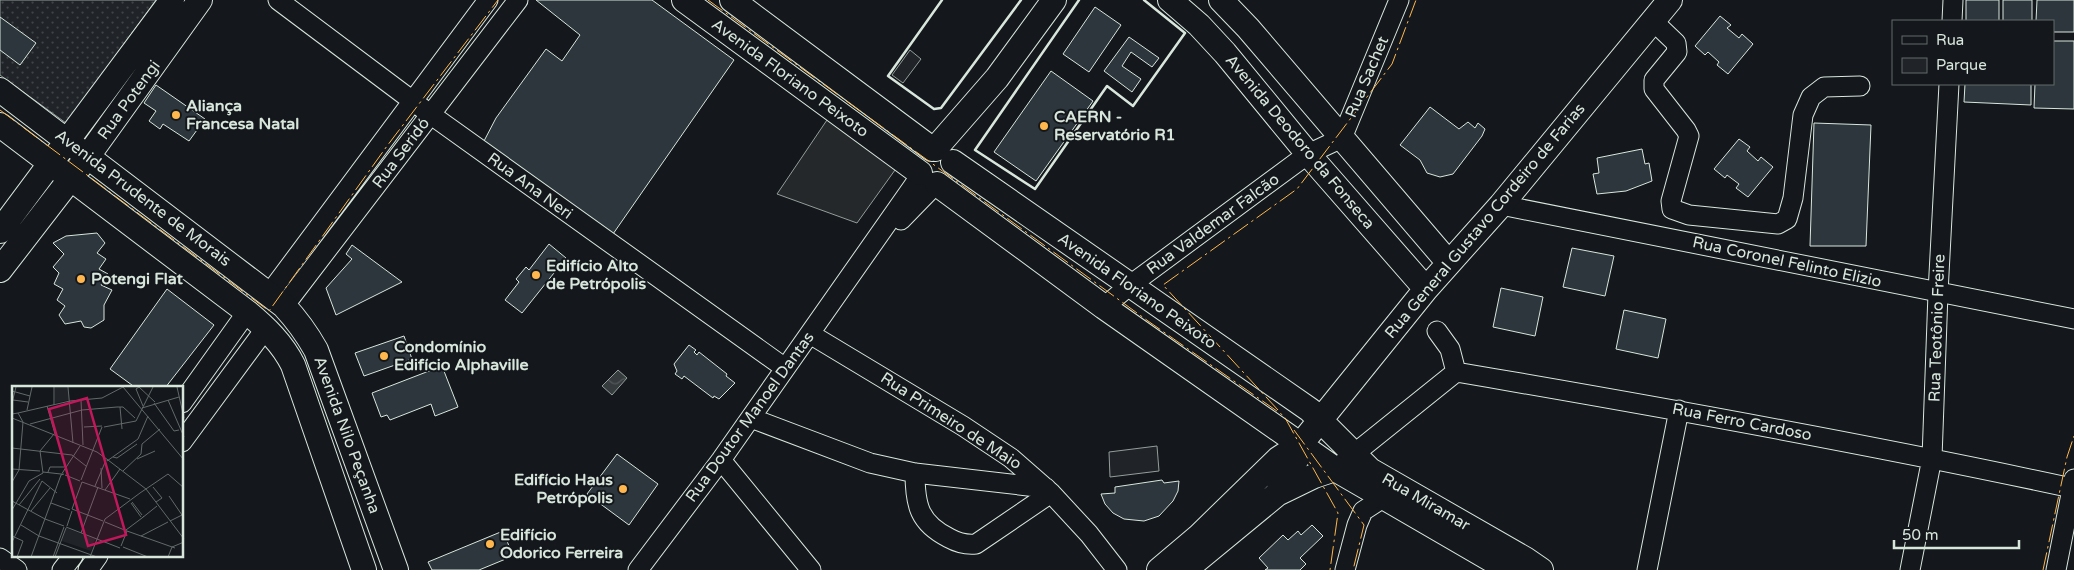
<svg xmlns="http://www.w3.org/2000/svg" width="2074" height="570" font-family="'Varela Round',sans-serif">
<defs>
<pattern id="green-dots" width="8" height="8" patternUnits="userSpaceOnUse" patternTransform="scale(1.25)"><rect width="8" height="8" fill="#202428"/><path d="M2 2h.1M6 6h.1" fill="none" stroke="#404447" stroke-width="1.8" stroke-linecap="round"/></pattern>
<pattern id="water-waves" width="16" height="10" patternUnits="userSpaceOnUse" patternTransform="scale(1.25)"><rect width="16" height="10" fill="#363b3e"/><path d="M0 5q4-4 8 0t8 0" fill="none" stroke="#525759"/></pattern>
</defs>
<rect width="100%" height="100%" fill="#14181c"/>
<path fill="url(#green-dots)" stroke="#939e99" d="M0,0H156L66,123L0,75Z"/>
<path fill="#202428" stroke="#939e99" d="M910,50L921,59L903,83L892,75Z
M1157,446L1159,471L1110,477L1109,452Z"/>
<path fill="#24282b" stroke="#939e99" d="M829,117L894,165L895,170L857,223L777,194Z"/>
<path fill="url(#water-waves)" stroke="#939e99" d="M618,370L627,378L612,395L602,386Z"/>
<path fill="#2c363c" stroke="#d8e6dc" d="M536,0H652L734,60L613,234L484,141L496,118L546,49L562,61L580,35Z
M1966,0H1999V21H1966Z
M2003,0H2032V21H2003Z
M2037,0H2074V32H2053V21H2036Z
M1095,7L1121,25L1089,72L1063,54Z
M1720,16L1731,25L1727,28L1739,38L1742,34L1753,44L1728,74L1717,65L1719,62L1708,52L1705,55L1695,46Z
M0,17L36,43L20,65L0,50Z
M1129,37L1159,58L1152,67L1131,52L1122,66L1141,79L1132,92L1104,71Z
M2053,41H2074V109L2034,108L2035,84H2053Z
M1051,71L1093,101L1036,181L994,152Z
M1965,84H2031V105L1964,102Z
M156,85L205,119L189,141L163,124L160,129L149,121L156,111L144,103Z
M1430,107L1459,129L1468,122L1475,128L1478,123L1485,129L1482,136L1453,174L1440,177L1427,173L1420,160L1400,145Z
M1814,123L1871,125L1866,246H1810Z
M1739,139L1750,147L1747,151L1758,161L1761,157L1773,167L1748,197L1736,188L1739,184L1727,175L1725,178L1714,169Z
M1642,149L1645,164L1649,163L1652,181L1626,191L1597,194L1593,174L1599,173L1597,158Z
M97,233L105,243L97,253L106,259L99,269L108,274L101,285L112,290L104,305V320L91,328L84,327L81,321L65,324L59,315L65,306L57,300L63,289L54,284L59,273L53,267L64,254L53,243L66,236Z
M549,244L566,258L522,313L505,300L519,282L516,279L526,267L529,270Z
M352,245L402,282L336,315L326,288L352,259L346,254Z
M1572,248L1614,256L1605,296L1563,287Z
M1501,288L1543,297L1535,336L1493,327Z
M167,289L214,325L165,388H136L110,369Z
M1624,310L1666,319L1658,358L1616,349Z
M404,336L412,359L364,376L355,353Z
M689,345L696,350L694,352L697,355L699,352L727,374L726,376L735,383L719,399L714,396L713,398L684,376L682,379L675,374L677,371L674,364Z
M442,366L458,407L435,416L431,404L390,420L387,415L381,417L372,393Z
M617,454L658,484L629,525L587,494Z
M1162,480L1164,483L1179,481L1178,491L1173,501L1159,516L1144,521L1124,519L1113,513L1105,504L1101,494L1115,493V487Z
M1312,525L1323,536L1300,558L1306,564L1300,570H1265L1268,568L1259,558L1283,535L1288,540L1298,531L1301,535Z
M503,531L513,556L479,570H432L428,562Z"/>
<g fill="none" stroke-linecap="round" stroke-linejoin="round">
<g stroke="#d8e6dc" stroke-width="21">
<path id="minor" d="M278,0L430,114L785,368
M1653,21L1676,43L1677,52L1654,80V89L1686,130L1689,136L1671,201L1672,209L1689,215L1778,224L1787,219L1793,198L1803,115L1811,97L1824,87L1860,86
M1952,21L1953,0
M1501,205L2074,319
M901,220L936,184
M269,294L488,0
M284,306L518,0
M1104,307L1129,286L1308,154L1342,138L1399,0
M1437,331L1450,349L1456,372C1662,407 1868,444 2072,488
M810,334L963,426L1011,458L1051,493L1089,534L1117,570
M182,403L247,312
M751,418L870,463L915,473L1046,488
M182,442L266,328
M721,460L811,570
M1344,462L1456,372
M915,473C915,505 919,523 949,538C958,543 966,545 976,544L1051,493
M0,558L17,570
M62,570L73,556
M88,570L98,556
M638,570L721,460L921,175
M1345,570L1357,525L1363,511L1383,498
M1647,570L1679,410
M1910,570L1932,458L1938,293L1949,84
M2056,570L2074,479"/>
</g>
<g stroke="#d8e6dc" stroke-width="26">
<path id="major" d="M684,0L920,173
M732,0L932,149
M1170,0L1199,25L1225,53L1308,154L1426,289
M1221,0L1248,28L1448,262
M0,90L284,306C297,320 307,334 316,350L396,570
M0,125L247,312C266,328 282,343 293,365L364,570
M935,149L997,78L1054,0
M953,162L1310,410L1370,470L1525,559L1541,570
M937,184L1104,307L1335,469L1509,570
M0,231L172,0
M0,270L88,156L200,0
M1277,494L1314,476L1335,469
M1159,570L1198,537L1278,459L1301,444L1426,289L1501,205L1670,0
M1185,570L1276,495L1293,469L1301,444"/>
</g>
<use href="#minor" stroke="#14181c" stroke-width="19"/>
<use href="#major" stroke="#14181c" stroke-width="24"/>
<path stroke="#d8e6dc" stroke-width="2.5" d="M942,0L888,76L934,109L941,108L1021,0
M1079,0L975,150L1035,189L1107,86L1133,106L1185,33L1144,0"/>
<path stroke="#ffb74d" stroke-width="1" stroke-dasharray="18 4 2.5 4" stroke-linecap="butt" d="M708,0L1148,321L1284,416L1338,513L1330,570
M0,110L269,311L387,146L498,0
M1278,410L1163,285L1297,189L1392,64L1416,0
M1294,430L1364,525L1353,570
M2043,570L2067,457L2074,436"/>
</g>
<g fill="#ffb74d" stroke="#14181c" stroke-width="2">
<circle cx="176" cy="115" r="5"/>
<circle cx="1044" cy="126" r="5"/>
<circle cx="536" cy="275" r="5"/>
<circle cx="81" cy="279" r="5"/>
<circle cx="384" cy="356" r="5"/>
<circle cx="623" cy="489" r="5"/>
<circle cx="490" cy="544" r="5"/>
</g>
<g text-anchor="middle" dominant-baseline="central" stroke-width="4" stroke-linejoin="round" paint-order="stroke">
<g font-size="16" fill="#d8e6dc" stroke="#14181c">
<text transform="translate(1367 77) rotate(-67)">Rua Sachet</text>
<text transform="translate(790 78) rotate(36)">Avenida Floriano Peixoto</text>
<text transform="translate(129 100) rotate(-54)">Rua Potengi</text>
<text transform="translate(1300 142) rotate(50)">Avenida Deodoro da Fonseca</text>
<text transform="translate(401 153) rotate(-53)">Rua Seridó</text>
<text transform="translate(530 186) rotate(36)">Rua Ana Neri</text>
<text transform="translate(143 198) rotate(37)">Avenida Prudente de Morais</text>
<text transform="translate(1485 221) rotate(-50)">Rua General Gustavo Cordeiro de Farias</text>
<text transform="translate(1213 224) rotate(-36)">Rua Valdemar Falcão</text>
<text transform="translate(1787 262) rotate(12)">Rua Coronel Felinto Elizio</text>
<text transform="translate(1137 291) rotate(35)">Avenida Floriano Peixoto</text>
<text transform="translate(1937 328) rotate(-88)">Rua Teotônio Freire</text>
<text transform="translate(750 417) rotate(-54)">Rua Doutor Manoel Dantas</text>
<text transform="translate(951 421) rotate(33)">Rua Primeiro de Maio</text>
<text transform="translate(1742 422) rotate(11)">Rua Ferro Cardoso</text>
<text transform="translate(347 435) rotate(70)">Avenida Nilo Peçanha</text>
<text transform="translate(1426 502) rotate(30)">Rua Miramar</text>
</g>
<g font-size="16" font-weight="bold" fill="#d8e6dc" stroke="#14181c" text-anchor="start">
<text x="186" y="106">Aliança<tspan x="186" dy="18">Francesa Natal</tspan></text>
<text x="1054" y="117">CAERN -<tspan x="1054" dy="18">Reservatório R1</tspan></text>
<text x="546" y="266">Edifício Alto<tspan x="546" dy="18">de Petrópolis</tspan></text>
<text x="91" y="279">Potengi Flat</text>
<text x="394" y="347">Condomínio<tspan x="394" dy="18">Edifício Alphaville</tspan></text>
<text x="613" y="480" text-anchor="end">Edifício Haus<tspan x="613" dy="18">Petrópolis</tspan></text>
<text x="500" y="535">Edifício<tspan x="500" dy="18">Odorico Ferreira</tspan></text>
</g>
</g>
<g transform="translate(12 386)">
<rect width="171" height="171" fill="#14181c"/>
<path d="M54,142L83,153L79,165L50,155Z" fill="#202428"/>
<path d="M43,1H56L57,14L43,17Z" fill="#202428"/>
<path fill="none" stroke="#626a69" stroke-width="1" d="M42,1V19M56,1L61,57M127,1L124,3L131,20M127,1L143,16M165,1L172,32M0,5L18,10M1,14L16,16M69,14L71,59M156,14L172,51M0,17L4,1M142,17L162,45L167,44M35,20L43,48M108,21L110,43M130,22L167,11M15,24L20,1M6,27L58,15L90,12L111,1L172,74M0,28L6,27L11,36M0,32L85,66L96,74L134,103L172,153M18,38L70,24L105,21H111L123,32M72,41L90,40M92,41L124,35L141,1M0,62L60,69L74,80M101,71L105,72L125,58M125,73L143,65M95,75L126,53L136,30M89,82L90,102M0,83L28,85M111,85L129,68L130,58L148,43M31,86L49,88M36,86L38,81H52M52,88L49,89L68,60M53,89L68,95M69,94L90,41M30,95L45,107M0,96L7,84L11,36M70,96L118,113M83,100L94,74M141,101L150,112L144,116M93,104L108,83M157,110L170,129M0,115L33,133M120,116L130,129M39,117L58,124M119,117L129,131M7,119L28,93M60,123L91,135M60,123L70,96M0,124L17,95L31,87L28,65L42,48M19,125L38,102M132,130L130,132L145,120M33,133L52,140M158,135L172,128M93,136L115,145M9,139L27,150M55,140L60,125M54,141L108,162M114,144L130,132M69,147L86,101M0,150L11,155L5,171M27,150L85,171M129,150L156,136M0,156L30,95M109,160L115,145L163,162M111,161L136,171M19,171L49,89M41,171L52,141M43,171L54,142M78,171L93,133L128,107L156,88L172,102M156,171L160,161L172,156"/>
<path fill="#c2185b" fill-opacity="0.15" stroke="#c2185b" stroke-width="2.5" d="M75,12L114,149L76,160L37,23Z"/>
<rect width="171" height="171" fill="none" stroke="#d8e6dc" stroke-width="2.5"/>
</g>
<rect x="1892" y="20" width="162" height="65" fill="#14181c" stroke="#626a69"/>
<rect x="1902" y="36" width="25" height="8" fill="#14181c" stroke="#626a69"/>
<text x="1936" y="45" font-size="15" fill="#d8e6dc">Rua</text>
<rect x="1902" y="58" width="25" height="15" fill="#202428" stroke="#626a69"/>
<text x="1936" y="70" font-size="15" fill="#d8e6dc">Parque</text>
<path d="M1894 540v8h125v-8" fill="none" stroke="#d8e6dc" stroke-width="2.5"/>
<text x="1902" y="540" font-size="15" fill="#d8e6dc" stroke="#14181c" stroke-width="4" paint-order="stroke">50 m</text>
</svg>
